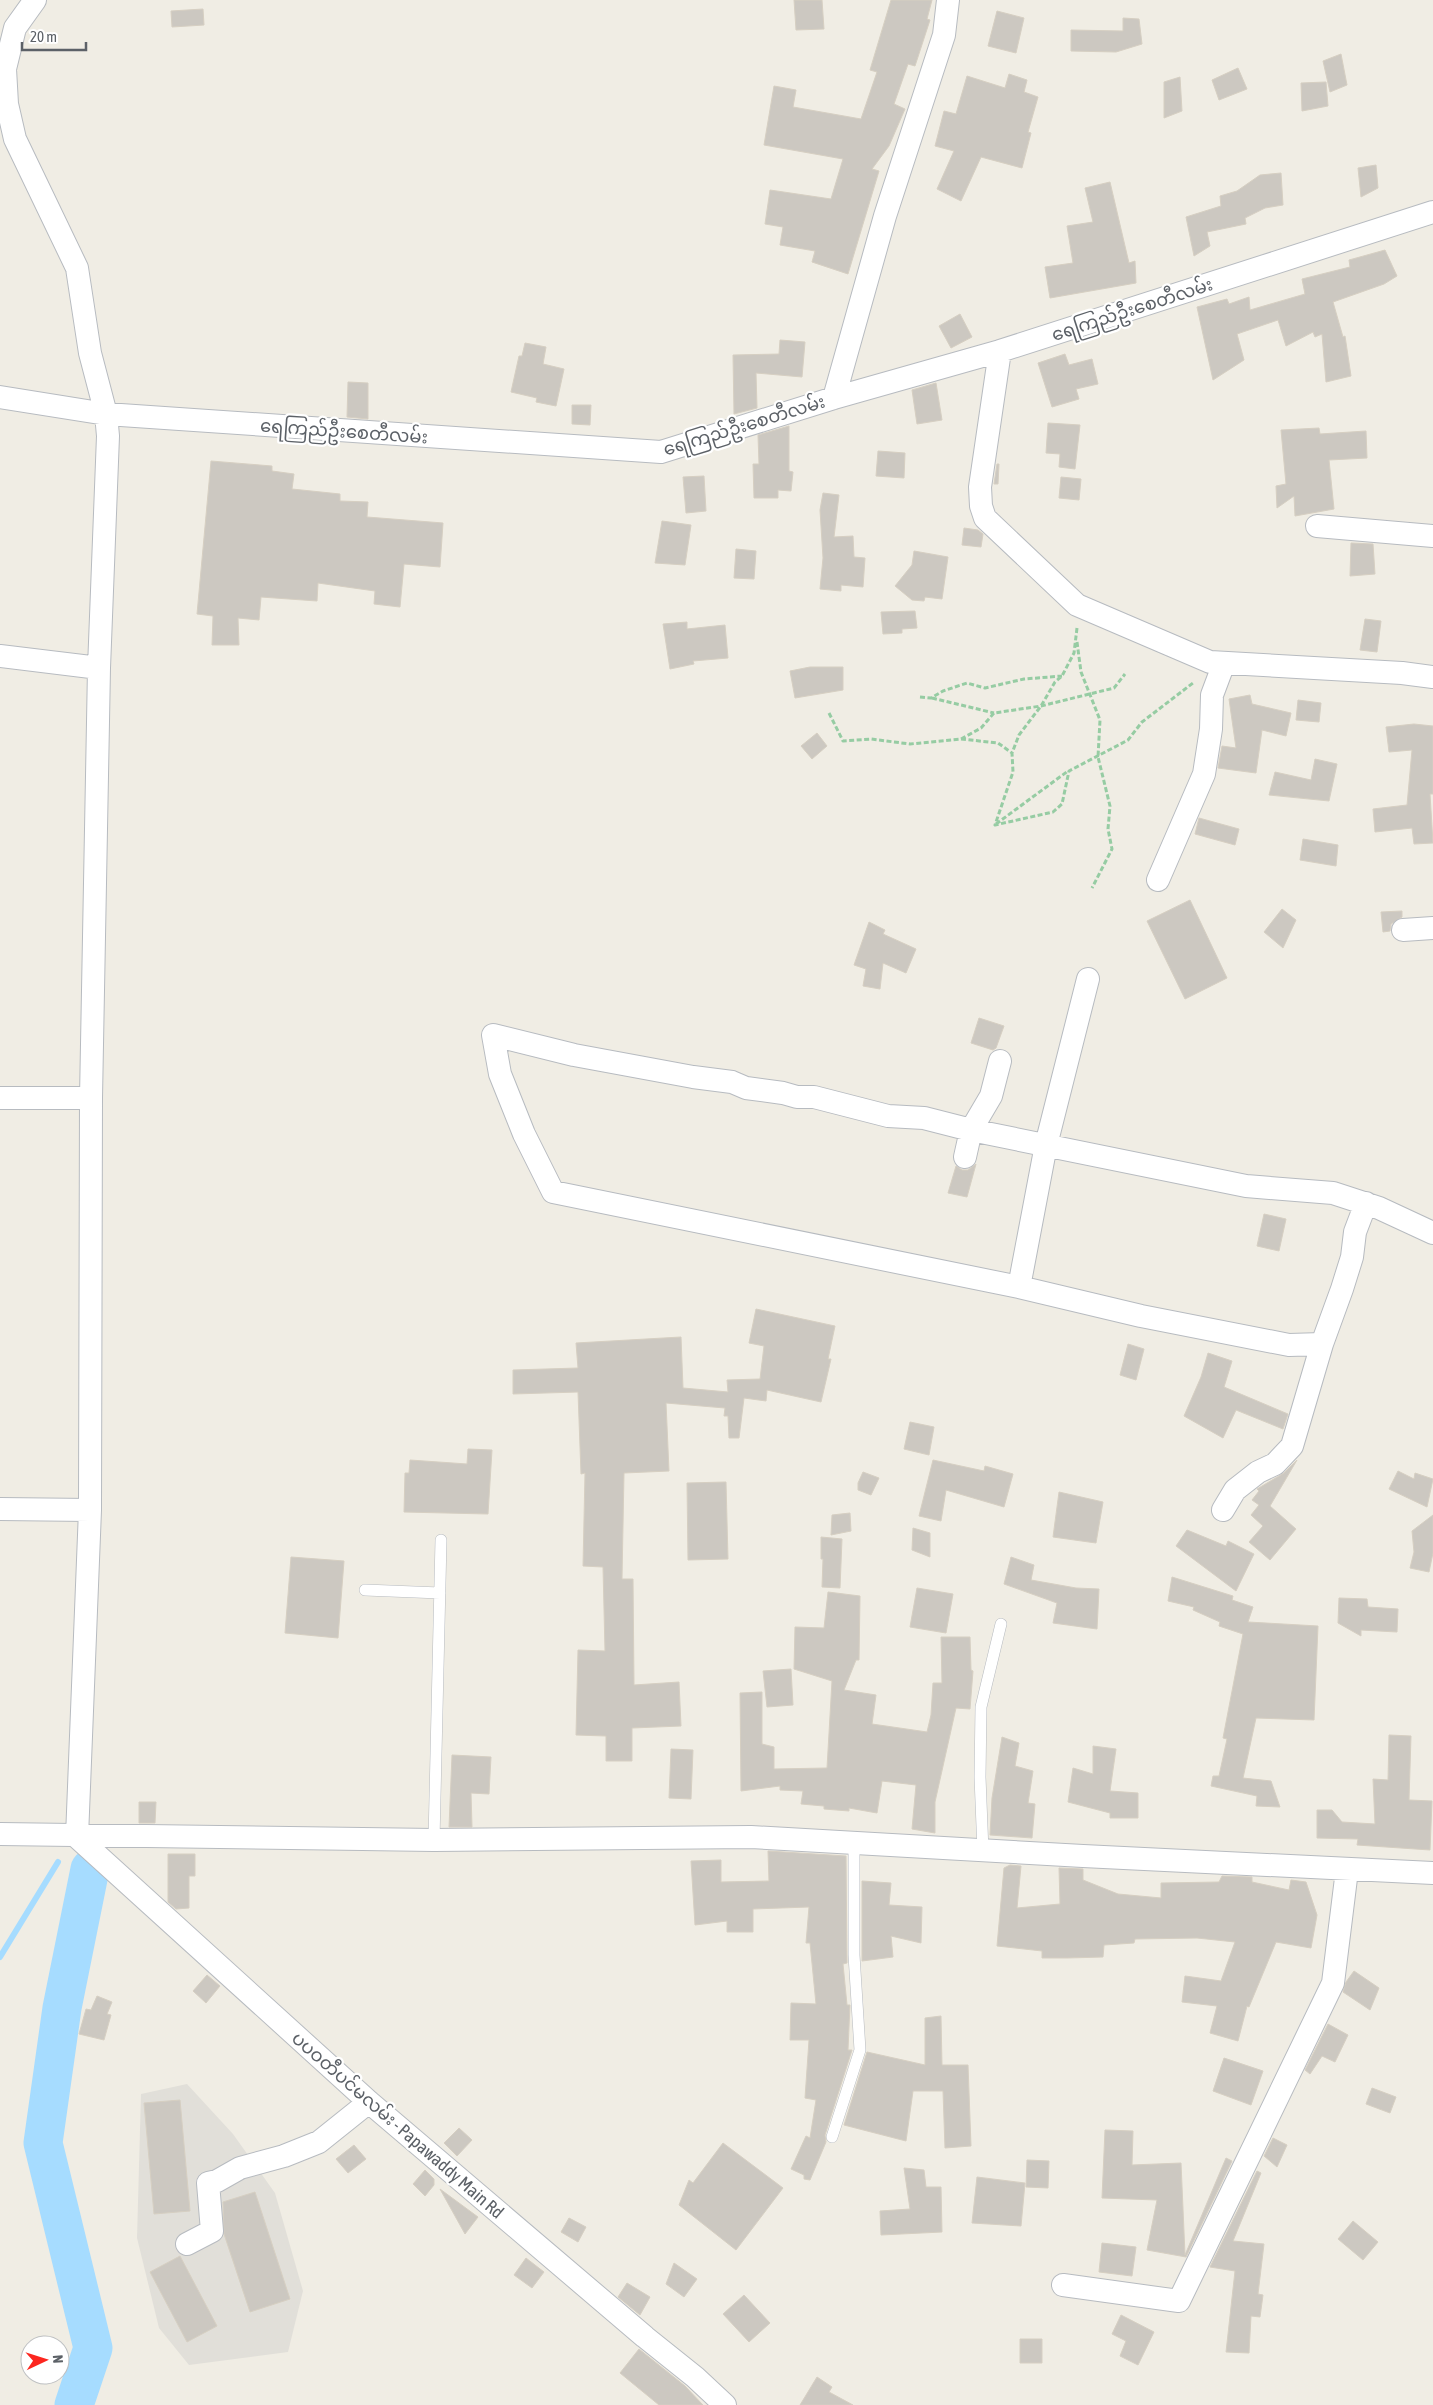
<svg xmlns="http://www.w3.org/2000/svg" width="1433" height="2405" font-family="'Asap Condensed','Noto Sans Myanmar',sans-serif">
<rect width="100%" height="100%" fill="#f0ede4"/>
<path fill="#e1dfd9" d="M187,2084L233,2134L275,2193L303,2291L288,2352L189,2365L159,2328L137,2238L141,2094Z"/>
<g fill="none" stroke-linecap="round" stroke-linejoin="round">
<path stroke="#a6dcff" stroke-width="6" d="M0,1957L58,1862"/>
<path stroke="#a6dcff" stroke-width="39" d="M74,2405L93,2348L43,2143L62,2008L90,1869"/>
</g>
<path fill="#ccc8c1" stroke="#d6cfc2" d="M794,0H822L824,29L796,30Z
M891,0H932L927,19L930,20L915,66L908,64L894,104L905,109L889,146L872,169L879,171L848,274L812,262L815,251L780,245L783,227L765,224L770,190L831,199L843,159L764,145L774,86L796,90L793,107L861,119L877,72L870,70Z
M203,9L204,25L172,27L171,11Z
M997,11L1024,18L1016,53L988,46Z
M1123,18L1139,19L1142,44L1116,52L1071,51V30L1123,31Z
M1341,54L1347,85L1330,92L1323,61Z
M1238,68L1247,89L1219,100L1212,80Z
M1009,74L1027,80L1024,92L1038,97L1028,132L1031,133L1022,168L981,157L961,201L937,189L954,151L935,146L944,111L956,114L967,76L1005,88Z
M1180,77L1182,111L1164,118V82Z
M1326,82L1328,106L1302,111L1301,83Z
M1376,165L1378,188L1361,197L1358,168Z
M1281,173L1283,205L1265,208L1245,218L1246,224L1207,232L1210,246L1194,256L1186,217L1221,206L1220,196L1237,191L1260,175Z
M1110,182L1129,263L1135,261L1136,283L1050,298L1045,267L1073,263L1067,226L1093,222L1085,188Z
M1385,250L1397,276L1384,284L1333,302L1343,337L1345,336L1351,376L1326,382L1322,334L1315,337L1313,332L1286,346L1278,320L1237,334L1244,360L1213,380L1197,307L1227,299L1229,304L1249,297L1250,310L1305,294L1302,279L1350,267L1349,260Z
M960,314L972,337L951,348L939,326Z
M780,340L805,342L802,377L756,373L757,408L734,414L733,355L779,354Z
M525,343L546,347L543,364L564,369L556,406L536,402L537,398L511,392L519,356H522Z
M1065,354L1069,365L1092,359L1098,384L1076,389L1079,399L1052,407L1038,363Z
M348,382L368,383V419L347,417Z
M936,383L942,420L917,424L912,390Z
M572,405H591L590,425L572,424Z
M1048,423L1080,425L1075,469L1059,467L1060,454L1046,453Z
M789,426V471L793,472L791,491L778,490V498H754L753,464H759L758,435Z
M1319,428L1320,434L1366,431L1367,458L1329,460L1334,509L1295,516L1294,496L1277,508L1276,486L1286,484L1281,430Z
M878,451L905,453L904,478L876,476Z
M211,461L272,466V471L294,474L292,489L340,494V501L368,502L367,517L443,523L440,567L404,564L400,607L374,604L375,591L318,583L317,601L261,597L259,620L238,618L239,645H212L213,616L197,614Z
M997,464H999L998,484H994Z
M704,476L706,511L686,513L683,477Z
M1061,477L1081,479L1079,500L1059,498Z
M823,493L839,495L834,537L853,536L854,557L865,558L863,587L841,585V591L820,589L823,558L820,510Z
M662,521L691,525L685,565L655,563Z
M964,528L978,530L983,534L981,547L962,545Z
M1351,543L1373,544L1375,574L1350,576Z
M736,549L756,551L754,579L734,578Z
M914,551L948,557L942,599L925,597L924,601L912,600L895,586L912,565Z
M915,611L917,628L902,629V633L883,634L881,612Z
M1365,619L1381,621L1377,652L1360,650Z
M687,622V629L725,625L728,658L693,661L694,664L670,669L663,624Z
M810,667H843V690L795,698L790,671Z
M1250,695L1252,704L1291,713L1286,736L1262,730L1256,773L1218,768L1222,746L1236,748L1229,699Z
M1298,700L1321,703L1319,722L1296,720Z
M1414,724L1433,726V794H1430L1433,843L1414,844L1412,828L1375,832L1373,809L1407,805L1412,750L1389,752L1386,727Z
M817,733L827,746L812,759L801,746Z
M1315,759L1337,764L1329,801L1269,795L1275,772L1311,780Z
M1199,818L1239,829L1235,845L1195,834Z
M1303,839L1338,845L1336,866L1300,860Z
M1190,900L1227,978L1185,999L1147,921Z
M1282,909L1296,920L1283,948L1264,932Z
M1402,911V917L1391,924L1390,931L1383,932L1381,912Z
M869,922L885,930L883,934L916,949L906,973L883,963L880,989L863,986L866,969L854,965Z
M979,1018L1004,1026L996,1048L993,1050L971,1043Z
M976,1164L967,1197L948,1193L956,1166L962,1170H968Z
M1264,1214L1286,1219L1279,1251L1257,1246Z
M756,1309L835,1326L828,1359H831L821,1402L767,1390L766,1401L744,1398L739,1438H729L728,1416H724L725,1408L666,1403L669,1471L624,1473L622,1579H633L634,1685L679,1682L681,1726L632,1728V1761H606V1736L576,1735L578,1650L605,1651L603,1567L583,1566L585,1473L581,1474L578,1392L513,1394V1370L578,1368L576,1343L681,1337L683,1388L728,1392L727,1380L760,1379L764,1346L749,1343Z
M1128,1344L1144,1349L1136,1380L1120,1375Z
M1208,1353L1232,1361L1224,1387L1288,1414L1283,1429L1236,1410L1223,1438L1184,1416L1201,1377Z
M910,1422L934,1427L929,1455L904,1449Z
M468,1449L492,1450L488,1514L404,1512L405,1473H409L410,1460L467,1464Z
M933,1460L984,1471L985,1466L1013,1474L1004,1507L946,1490L941,1521L919,1516Z
M1297,1460L1270,1506L1296,1529L1270,1560L1249,1542L1263,1526L1251,1515L1259,1505L1252,1500L1259,1491L1257,1489L1284,1473Z
M1398,1471L1414,1479L1415,1473L1433,1479L1427,1507L1389,1489Z
M863,1472L879,1478L871,1495L858,1490V1483Z
M726,1482L728,1559L688,1560L687,1483Z
M1059,1492L1103,1502L1096,1543L1053,1537Z
M850,1513L851,1531L831,1535L832,1515Z
M1433,1515V1553L1429,1572L1410,1568L1414,1552L1412,1531Z
M913,1528L930,1533V1557L912,1550Z
M1187,1530L1226,1546L1228,1541L1254,1554L1236,1591L1176,1546Z
M821,1537L842,1539L840,1588L822,1587L823,1559H821Z
M291,1557L344,1561L338,1638L285,1633Z
M1011,1557L1034,1565L1031,1580L1076,1588L1099,1589L1097,1629L1053,1623L1057,1603L1004,1584Z
M1172,1577L1233,1596L1232,1600L1253,1607L1248,1622L1318,1626L1314,1720L1256,1718L1243,1778L1271,1781L1280,1807L1256,1806L1257,1796L1211,1786L1213,1776H1219L1227,1739L1223,1738L1243,1634L1219,1626L1220,1622L1193,1610L1194,1607L1168,1601Z
M917,1588L953,1594L946,1633L910,1627Z
M828,1592L860,1596L859,1660H856L844,1690L876,1695L872,1724L927,1732L931,1715L933,1683H942L941,1637H970L971,1670L973,1671L970,1709L956,1708L935,1802V1833L912,1829L916,1785L882,1781L877,1813L849,1808V1811L824,1809V1806L801,1804L803,1791L780,1790V1786L741,1791L740,1693L762,1692V1744L774,1747V1769L827,1768L832,1681L794,1669L795,1627L824,1628Z
M1339,1598L1367,1599L1368,1607L1398,1609L1397,1632L1361,1630V1636L1338,1623Z
M791,1669L793,1705L767,1707L763,1671Z
M1389,1735L1411,1736L1409,1800L1432,1801L1430,1850L1357,1845L1358,1839L1317,1838V1810H1332L1342,1822L1375,1824L1373,1779L1388,1780Z
M1002,1737L1019,1743L1015,1766L1033,1771L1028,1803L1035,1804L1032,1838L990,1835L992,1798Z
M1093,1746L1116,1749L1110,1791L1138,1793V1818H1110V1813L1068,1802L1073,1768L1093,1774Z
M671,1749L693,1750L691,1799L669,1798Z
M452,1755L491,1757L489,1794L471,1793L472,1827H449Z
M139,1802H156L155,1823H139Z
M768,1851L846,1856L847,1963L843,1964L847,2005H850L848,2050H852L825,2135L826,2142L810,2180L804,2179V2175L791,2169L806,2136L810,2138L816,2100L805,2098L809,2040H790L791,2003L816,2004L810,1943H806L809,1907L753,1909V1932H727V1921L695,1925L691,1861L721,1860V1882L769,1881Z
M168,1854H195V1876H189V1908L176,1909L168,1902Z
M1010,1865L1021,1866L1017,1908L1060,1904L1059,1868L1083,1869V1880L1118,1894L1161,1898V1883L1219,1882L1222,1876L1252,1877V1882L1289,1890L1291,1880L1306,1882L1317,1915L1311,1948L1276,1942L1249,2007L1247,2006L1238,2041L1210,2033L1217,2006L1182,2002L1185,1976L1221,1981L1235,1942L1197,1938L1135,1939L1134,1943L1104,1945L1103,1957L1067,1958H1042V1951L997,1946L1004,1868Z
M862,1881L891,1883L889,1905L922,1907L921,1943L891,1936L893,1957L862,1961Z
M1354,1971L1379,1988L1370,2010L1343,1992L1346,1982Z
M207,1975L220,1986L206,2003L193,1991Z
M97,1996L112,2002L107,2014L111,2015L104,2040L79,2034L86,2009L91,2010Z
M941,2016L942,2065H968L971,2146L945,2148L943,2091H913L906,2141L844,2125L867,2052L925,2065V2018Z
M1328,2024L1348,2035L1335,2062L1322,2056L1310,2074L1305,2070Z
M1224,2058L1263,2071L1251,2105L1213,2091Z
M1372,2088L1396,2097L1390,2113L1366,2104Z
M180,2100L190,2211L154,2214L144,2103Z
M459,2128L472,2140L457,2156L444,2143Z
M1105,2130L1133,2131L1132,2165L1181,2163L1185,2255L1226,2158L1232,2161L1186,2257L1147,2250L1157,2200L1102,2198Z
M1273,2138L1287,2145L1277,2167L1264,2156Z
M723,2143L783,2188L736,2250L679,2205L689,2180L693,2183Z
M354,2145L366,2159L348,2173L336,2159Z
M1027,2160L1049,2161L1048,2188L1026,2187Z
M904,2168L924,2170L926,2187H941L942,2232L881,2235L880,2211L910,2209Z
M425,2170L434,2179V2185L425,2196L413,2184Z
M1257,2171L1261,2173L1233,2241L1264,2244L1258,2294L1263,2295L1260,2317L1251,2316L1249,2353L1226,2352L1235,2271L1210,2267Z
M977,2177L1025,2183L1021,2226L972,2223Z
M440,2189L478,2217L465,2234Z
M255,2192L290,2299L250,2312L224,2234L223,2202Z
M569,2218L586,2227L578,2242L561,2232Z
M1353,2221L1378,2242L1363,2260L1338,2239Z
M1102,2243L1136,2247L1132,2276L1099,2272Z
M180,2256L217,2326L187,2342L150,2272Z
M526,2258L544,2272L532,2288L514,2275Z
M674,2263L697,2279L684,2297L666,2284Z
M627,2283L650,2297L640,2315L618,2297Z
M744,2295L770,2323L749,2342L723,2314Z
M1121,2315L1154,2332L1138,2365L1120,2356L1126,2341L1112,2334Z
M1020,2339H1042V2363H1020Z
M639,2349L685,2386L703,2405H659L620,2373Z
M817,2377L832,2387L829,2392L853,2405H800Z"/>
<g fill="none" stroke-linecap="round" stroke-linejoin="round">
<g stroke="#b7bbc0" stroke-width="12">
<path id="service" d="M365,1590L440,1593
M434,1840L441,1540
M983,1851L980,1777L981,1707L1001,1624
M832,2137L860,2050L854,1955V1843"/>
</g>
<g stroke="#b7bbc0" stroke-width="24">
<path id="minor" d="M35,0L15,28L5,69L7,104L15,139L77,268L90,353L106,414L108,436L99,668L91,1098L90,1510L77,1837L369,2102L645,2337L695,2377L725,2405
M1000,351L980,487L981,506L985,518L1077,605L1210,662L1402,673L1433,677
M0,397L106,414L661,452L834,398L1000,351L1433,212
M834,398L885,216L944,35L948,0
M1317,526L1433,536
M0,656L99,668
M1158,880L1204,774L1211,729L1212,695L1224,663
M1403,930L1433,928
M0,1098H91
M965,1157L971,1130L991,1096L1000,1061
M1019,1287L1046,1145L1088,979
M1322,1344L1289,1345L1141,1316L1019,1287L553,1192L524,1134L500,1074L493,1035L574,1055L693,1077L732,1082L746,1088L783,1093L797,1097H814L888,1116L924,1118L971,1130L1246,1186L1333,1193L1379,1208L1433,1233
M0,1509L90,1510
M1223,1510L1235,1490L1258,1472L1275,1464L1292,1446L1322,1344L1342,1289L1352,1257L1355,1232L1366,1203
M0,1834L434,1840L751,1837L1083,1856L1433,1873
M187,2244L212,2231L208,2183L217,2181L240,2168L284,2156L319,2142L369,2102
M1063,2285L1179,2301L1333,1983L1347,1870"/>
</g>
<path stroke="#96cca3" stroke-width="3" stroke-dasharray="5 2.5" stroke-linecap="butt" d="M1077,628L1074,653L1062,676L1055,682L1041,706L1019,735L1012,753L1013,772L995,825L1053,812L1062,804L1069,771L1128,740L1142,722L1193,683
M1077,642L1081,672L1100,720L1098,757L1110,806L1108,829L1112,849L1092,888
M920,697L931,698L943,691L967,683L985,688L1024,679L1062,676
M932,698L994,713
M829,713L843,741L871,739L910,744L961,739L981,728L994,713L1041,706L1114,688L1125,674
M961,739L998,743L1012,753
M996,824L1068,771"/>
<use href="#service" stroke="#fff" stroke-width="11"/>
<use href="#minor" stroke="#fff" stroke-width="22"/>
</g>
<g text-anchor="middle" dominant-baseline="central" stroke-width="4.5" stroke-linejoin="round" paint-order="stroke">
<g font-size="18" fill="#5c6167" stroke="#fff">
<text transform="translate(1132 309) rotate(-18)">ရေကြည်ဦးစေတီလမ်း</text>
<text transform="translate(744 425) rotate(-17)">ရေကြည်ဦးစေတီလမ်း</text>
<text transform="translate(344 431) rotate(4)">ရေကြည်ဦးစေတီလမ်း</text>
<text transform="translate(398 2125) rotate(41)">ပပဝတီပင်မလမ်း - Papawaddy Main Rd</text>
</g>
</g>
<g transform="translate(45 2360) rotate(86)"><circle r="24" fill="#ffffff" stroke="#bec0c2"/>
<path d="M0-4L9 19L0 12L-9 19Z" fill="#fc261f"/>
<text y="-8" font-size="14" font-weight="bold" text-anchor="middle" fill="#5c6167">N</text>
</g>
<path d="M22 42v8h64v-8" fill="none" stroke="#5c6167" stroke-width="2.5"/>
<text x="30" y="42" font-size="15" fill="#5c6167" stroke="#ffffff" stroke-width="4" paint-order="stroke">20 m</text>
</svg>
